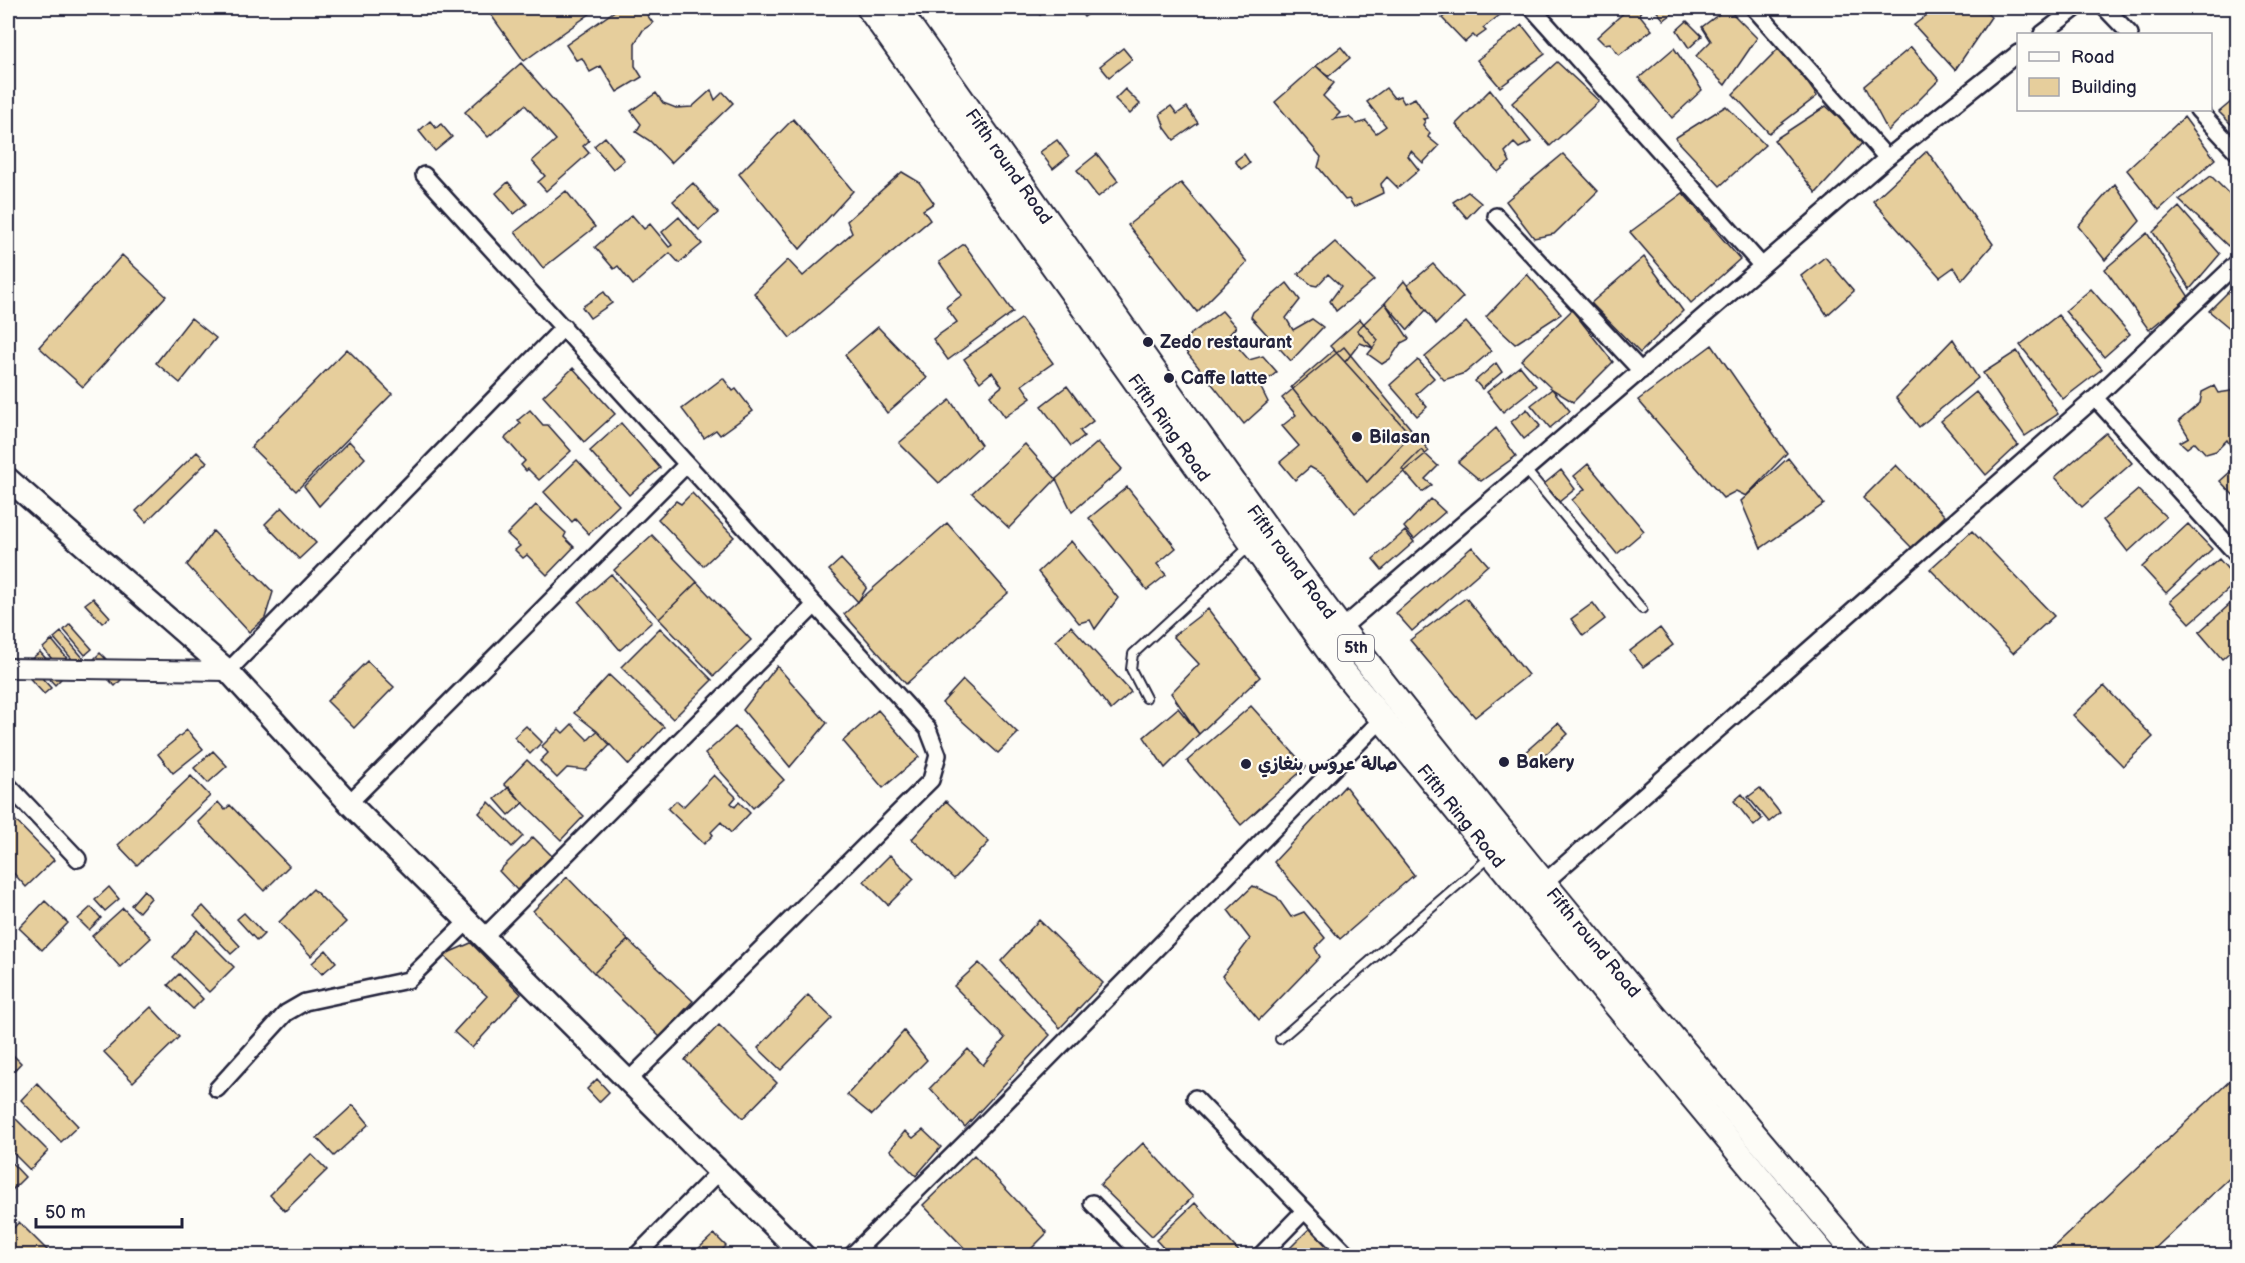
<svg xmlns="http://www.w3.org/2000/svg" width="2245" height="1263" font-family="'Balsamiq Sans','Playpen Sans Arabic',sans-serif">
<rect width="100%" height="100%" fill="#fdfcf7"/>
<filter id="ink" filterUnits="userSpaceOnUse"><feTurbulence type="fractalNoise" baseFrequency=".0167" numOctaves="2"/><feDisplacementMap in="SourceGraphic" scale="12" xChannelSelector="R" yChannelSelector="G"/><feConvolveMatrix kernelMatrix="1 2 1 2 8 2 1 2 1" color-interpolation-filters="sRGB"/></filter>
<g filter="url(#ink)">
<path fill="#e6ce9c" stroke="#22223b" stroke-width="1.5" d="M486,8H598L524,61Z
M619,8H651L653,11L647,15L653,23L643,30L635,43V66L642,77L617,92L601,66L590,72L582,58L576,60L566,45Z
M1034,8H1050L1040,15Z
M1077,8H1097L1084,17Z
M1454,8H1509L1483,28L1486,31L1476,38L1473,35L1465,42L1442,18Z
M1629,8H1643L1639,14L1652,30L1619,55L1610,43L1604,44L1597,37Z
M1654,8H1680L1664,20Z
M1727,8L1757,38L1725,85L1696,56L1711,41L1702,27Z
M1936,8H1981L1991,17L1955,70L1914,25Z
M2202,8H2218L2208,15Z
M1687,21L1702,36L1689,48L1677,30Z
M1522,25L1545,54L1500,87L1477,60Z
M1781,46L1817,96L1769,133L1733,94Z
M1341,47L1350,58L1329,76L1316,66Z
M1911,47L1939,80L1888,131L1864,86Z
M1123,48L1132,59L1109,77L1100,66Z
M1674,48L1702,90L1672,118L1639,78Z
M1557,62L1599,101L1550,146L1512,103Z
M521,63L589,141L583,146L589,153L546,191L538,182L545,176L532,161L556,140L525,105L488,137L465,112Z
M1316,66L1334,83L1323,96L1340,113L1334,119L1349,117L1357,124L1366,121L1376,133L1386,126L1367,102L1386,88L1394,98L1400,96L1404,103L1415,98L1428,118L1423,119L1425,121L1423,125L1430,133L1428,137L1439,146L1423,163L1411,151L1408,156L1419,170L1398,188L1387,177L1381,184L1383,193L1354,207L1349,199L1345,200L1318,167L1321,157L1275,102Z
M1125,89L1140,104L1130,114L1115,99Z
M711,90L715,100L723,92L733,103L671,163L650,141L636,132L641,124L631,111L656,93L663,103L676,108L692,107Z
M1490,90L1531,142L1519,148L1514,143L1505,152L1510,162L1498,172L1456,124Z
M2238,96V131L2219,112Z
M1171,106L1177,114L1187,107L1198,123L1174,140L1165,128L1160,114Z
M1726,106L1765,145L1720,186L1675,138Z
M1826,106L1864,141L1816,193L1774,140Z
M2184,117L2215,159L2159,210L2127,170Z
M793,119L853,191L800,249L739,174Z
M430,121L436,128L441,124L452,137L435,151L419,131Z
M605,137L624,160L613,169L594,146Z
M1057,140L1069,156L1053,169L1040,152Z
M1927,151L1993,244L1962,280L1954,267L1940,277L1873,201Z
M1097,154L1118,181L1098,197L1077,170Z
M1244,154L1250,163L1241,169L1235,161Z
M1563,154L1598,191L1554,234L1534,238L1506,201Z
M902,172L919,182L934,203L923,210L930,220L790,338L754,293L788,260L803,276L852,233L847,221Z
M2211,176L2238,203V236L2228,246L2179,200Z
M508,182L527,204L514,214L496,193Z
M693,183L718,213L699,230L673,201Z
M1181,183L1247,262L1197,312L1128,225Z
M2115,184L2140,221L2105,260L2078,226Z
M566,191L595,227L543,268L515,232Z
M1468,192L1481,203L1467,218L1453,202Z
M1683,193L1740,259L1691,303L1630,232Z
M2179,207L2220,254L2190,289L2153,232Z
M632,215L644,229L650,224L669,247L672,245L662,232L679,217L702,244L679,263L670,253L633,285L618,266L614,269L595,247Z
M2147,233L2189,297L2149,330L2105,269Z
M1335,242L1374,280L1336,311L1330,301L1341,286L1328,274L1317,286L1312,285L1298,274Z
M964,244L1013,312L948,360L933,339L957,322L946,307L962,295L939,262Z
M122,255L166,296L83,387L39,347Z
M1644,257L1683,311L1640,353L1591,303Z
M1825,257L1854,291L1827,315L1801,276Z
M1433,264L1463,297L1436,324L1408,285Z
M1527,274L1561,314L1515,344L1486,317Z
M1404,281L1426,310L1408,330L1385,303Z
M2238,282V335L2209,311Z
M1287,283L1300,300L1286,318L1293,330L1312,319L1323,327L1291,361L1251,317L1253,312Z
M2091,289L2130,334L2104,357L2065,311Z
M604,292L612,303L590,318L582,307Z
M1385,303L1409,339L1401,343L1390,359L1382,364L1368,354L1373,348L1357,330Z
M1572,310L1613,362L1573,402L1552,389L1521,360Z
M1222,311L1236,327L1228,336L1249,360L1263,356L1277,372L1260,386L1268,402L1244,424L1179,343Z
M2058,315L2102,369L2063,399L2020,345Z
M191,318L216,338L180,383L156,363Z
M1021,319L1053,363L1022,385L1031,398L1005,417L990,396L1002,386L992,372L980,382L964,359Z
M1360,319L1378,340L1373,348L1360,343L1345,362L1330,346Z
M1466,322L1491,351L1465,373L1444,380L1425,357Z
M878,327L927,378L887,413L845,355Z
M1953,339L1978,378L1919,427L1896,398Z
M1712,345L1787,453L1746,496L1736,491L1723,498L1638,400Z
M1344,347L1429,451L1355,513L1324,475L1310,467L1295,480L1280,462L1299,446L1282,426L1296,415L1282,398Z
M347,349L392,394L296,491L251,447Z
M1334,350L1411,435L1367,482L1291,387Z
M2017,351L2058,414L2025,436L1983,373Z
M1418,360L1434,378L1416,394L1427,407L1417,416L1390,385Z
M1496,363L1502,372L1482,389L1475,381Z
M1520,366L1536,386L1503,412L1487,392Z
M573,368L615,414L584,442L543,396Z
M723,378L733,391L736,389L753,411L720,435L716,430L704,438L682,409Z
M2238,382V430L2236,432L2238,439L2231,447L2227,440L2216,451L2206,454L2195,442L2187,448L2180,442L2189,437L2179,421L2200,403L2202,392L2214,386L2218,393L2231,391Z
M1067,386L1093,421L1080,431L1084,436L1071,446L1041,406Z
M1552,389L1570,411L1550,428L1531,405Z
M1976,392L2018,445L1986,475L1941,421Z
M950,400L981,445L939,483L899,443Z
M1527,409L1540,426L1524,439L1511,422Z
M530,410L543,425H548L571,451L539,480L528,469L526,471L521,465L525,461L505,438L521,423L518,420Z
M621,423L660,468L629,495L590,451Z
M1496,428L1516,456L1481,481L1458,462Z
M2106,433L2132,463L2082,507L2055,477Z
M349,441L365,458L319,506L304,486Z
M1098,442L1122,469L1072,512L1056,479Z
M1025,444L1056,479L1009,528L972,493Z
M1421,450L1438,466L1425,479L1432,485L1422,492L1402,469Z
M197,452L207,462L146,522L136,511Z
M1788,458L1824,504L1761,548L1741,501Z
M577,460L619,505L589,534L575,519L572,522L544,492Z
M1588,464L1644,531L1617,554L1572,500L1585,489L1574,476Z
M1896,465L1945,516L1912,548L1863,498Z
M2238,465V500L2220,481Z
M1561,470L1575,489L1559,502L1544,484Z
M1127,487L1176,548L1157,564L1166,575L1147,590L1089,518Z
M2138,490L2166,517L2128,552L2103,520Z
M692,493L734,537L703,566L658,519L676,501L681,504Z
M1431,499L1445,512L1414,539L1404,527Z
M536,505L566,533L564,537L574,547L547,575L527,555L523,558L515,550L520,546L507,534Z
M282,507L316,543L299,559L265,524Z
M947,523L1008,593L906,684L844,614Z
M2188,524L2212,549L2166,593L2142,567Z
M213,531L273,592L265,618L249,632L187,565Z
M1405,531L1414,542L1382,570L1373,559Z
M1972,531L2054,616L2013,653L1930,569Z
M652,535L697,582L659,619L614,570Z
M1071,541L1118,598L1095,629L1090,620L1079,623L1038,572Z
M1472,547L1488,565L1412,631L1396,613Z
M841,559L867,587L858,602L829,570Z
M2219,559L2238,581L2190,623L2170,601Z
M611,574L652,622L620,650L579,602Z
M697,582L751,640L714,676L659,619Z
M2238,597V645L2222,659L2199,632Z
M93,598L110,617L102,623L85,604Z
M1466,598L1528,675L1475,717L1410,640Z
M1593,603L1605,619L1583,636L1571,619Z
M1208,609L1260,677L1199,734L1171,693L1199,664L1173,636Z
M70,624L92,649L85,655L64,630Z
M1071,626L1131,692L1111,710L1056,640Z
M660,628L712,680L673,719L621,667Z
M1660,628L1673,645L1643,667L1630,651Z
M61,632L84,659L77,665L54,638Z
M52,640L74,667L65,675L43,648Z
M40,652L63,677L55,685L31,659Z
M100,653L124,677L115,686L91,662Z
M367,661L394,687L354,728L327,701Z
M30,665L51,688L44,694L23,671Z
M777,666L827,723L790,767L743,710Z
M609,675L664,727L629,765L597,731L574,713Z
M963,680L1018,733L998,753L942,703Z
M2104,686L2153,737L2123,766L2073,715Z
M1251,706L1306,767L1241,825L1187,761Z
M1178,708L1199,734L1165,768L1144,737Z
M878,710L919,757L883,788L843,741Z
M1558,723L1568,734L1533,766L1523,754Z
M572,724L588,740L597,731L610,745L586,770L567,768L557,778L540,761L548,753L542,746L559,729L563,733Z
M526,726L542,742L530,754L514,737Z
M735,727L784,780L753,808L705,754Z
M187,730L203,749L173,773L158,754Z
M213,751L227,766L208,783L194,768Z
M527,760L584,816L561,840L504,784Z
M714,775L736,797L731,803L735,807L739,802L750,813L731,833L721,822L711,832L713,835L704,844L668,809L676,801L683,807Z
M191,776L210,796L137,865L118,845Z
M1345,786L1414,875L1340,939L1274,862Z
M509,787L523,803L509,815L495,799Z
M1760,788L1780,813L1769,822L1748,797Z
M1742,794L1762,819L1754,826L1734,801Z
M946,801L989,842L954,879L912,839Z
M218,802L225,810L230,805L289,866L264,891L198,822Z
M489,802L523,836L512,847L479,813Z
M8,813L54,860L26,887L8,867Z
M533,837L552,856L517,890L499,871Z
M890,855L914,879L888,905L864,881Z
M567,877L628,940L594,973L533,911Z
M1253,886L1277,897L1291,917L1304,912L1325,938L1315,948L1320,957L1259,1020L1222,976L1250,939L1228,910Z
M109,887L119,899L105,911L95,900Z
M313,889L346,922L311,956L279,922Z
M144,890L151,898L139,912L131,905Z
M45,901L68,923L42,950L19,928Z
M203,906L240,946L231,954L194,915Z
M91,907L101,918L89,930L78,919Z
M123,908L151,938L120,967L92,936Z
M244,913L264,934L257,941L237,919Z
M1039,920L1103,983L1060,1028L1001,961Z
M197,930L234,967L209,992L173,957Z
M628,940L693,1001L660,1037L594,973Z
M471,943L521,994L472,1048L454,1032L487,996L443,955Z
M326,950L336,962L322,974L312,963Z
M979,963L1050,1035L965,1127L930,1088L968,1049L983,1065L1005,1038L954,986Z
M179,974L203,999L193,1009L168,985Z
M808,995L832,1018L781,1070L758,1048Z
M151,1007L179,1037L133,1082L104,1052Z
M719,1025L777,1083L743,1118L685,1060Z
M904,1031L927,1060L872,1115L847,1095Z
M8,1050L21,1063L8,1077Z
M2236,1075L2238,1077V1170L2147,1256H2044Z
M597,1079L609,1092L599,1102L587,1089Z
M37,1083L78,1126L61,1142L21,1100Z
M353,1105L369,1124L334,1156L317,1138Z
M8,1111L48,1151L30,1170L8,1148Z
M923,1130L941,1147L916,1176L890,1150L905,1131L913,1138Z
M1143,1143L1193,1197L1152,1236L1100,1185Z
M311,1154L327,1170L285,1211L270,1195Z
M974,1155L1047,1233L1024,1256H972L923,1205Z
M8,1159L25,1177L8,1194Z
M1195,1203L1243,1256H1171L1156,1240Z
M19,1222L53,1256H8V1234Z
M1311,1227L1339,1256H1282Z
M714,1234L726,1246L716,1256H702L697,1250Z"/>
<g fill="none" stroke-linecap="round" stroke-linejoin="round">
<g stroke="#22223b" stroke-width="12">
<path id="service" d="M1526,470L1642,609
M1146,698L1131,669L1133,654L1251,545
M1280,1039L1489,858"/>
</g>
<g stroke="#22223b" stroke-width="20">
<path id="minor" d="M1532,8L1762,266
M1754,8L1887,158
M2105,8L2130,34
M2042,34L2076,8
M2198,110L2238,153
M424,175L928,729L938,755L931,780L629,1080
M1496,216L1641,371
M2095,398L2238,556
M1341,629L1887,158L2018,53
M228,671L564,327
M8,785L78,859
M349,803L687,464
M1545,882L2095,398L2238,262
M484,937L815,605
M217,1089L286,1013L305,1002L408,980L468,921
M1195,1098L1349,1256
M1092,1203L1143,1256
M636,1256L719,1172
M851,1256L977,1131L1382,719
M1260,1256L1304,1211"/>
</g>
<g stroke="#22223b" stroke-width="22">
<path id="tertiary" d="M8,668L228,671"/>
</g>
<g stroke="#22223b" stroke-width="26">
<path id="secondary" d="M8,479L228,671L349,803L804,1256"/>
</g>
<g stroke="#22223b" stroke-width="28">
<g id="primary">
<path id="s1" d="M869,8L1343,671L1570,950L1825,1256"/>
<path id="s2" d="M897,8C990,139 1082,271 1176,402C1231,479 1286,557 1344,632C1509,846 1683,1051 1858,1256"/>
</g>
</g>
<use href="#service" stroke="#fdfcf7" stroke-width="8"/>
<use href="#minor" stroke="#fdfcf7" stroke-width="15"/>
<use href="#tertiary" stroke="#fdfcf7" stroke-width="18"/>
<use href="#secondary" stroke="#fdfcf7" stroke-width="21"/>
<use href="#primary" stroke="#fdfcf7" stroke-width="24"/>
</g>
</g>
<g fill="#22223b" stroke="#fdfcf7" stroke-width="2">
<circle cx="1148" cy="342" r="6"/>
<circle cx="1169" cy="378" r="6"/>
<circle cx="1357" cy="437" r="6"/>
<circle cx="1504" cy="762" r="6"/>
<circle cx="1246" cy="764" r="6"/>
</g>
<g text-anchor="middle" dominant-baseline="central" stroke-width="4.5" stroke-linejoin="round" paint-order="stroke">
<rect fill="#fdfcf7" stroke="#646373" stroke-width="1.5" x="1338" y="635" width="36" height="26" rx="4.5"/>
<g font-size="16" font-weight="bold" fill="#22223b">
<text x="1356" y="648">5th</text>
</g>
<g font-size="18" fill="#22223b" stroke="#fdfcf7">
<text stroke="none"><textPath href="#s2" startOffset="194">Fifth round Road</textPath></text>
<text stroke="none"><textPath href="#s1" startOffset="516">Fifth Ring Road</textPath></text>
<text stroke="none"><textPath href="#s2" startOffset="680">Fifth round Road</textPath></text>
<text stroke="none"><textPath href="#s1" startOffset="1002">Fifth Ring Road</textPath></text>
<text stroke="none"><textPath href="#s2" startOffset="1166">Fifth round Road</textPath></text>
</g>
<g font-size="18" font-weight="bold" fill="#22223b" stroke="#fdfcf7" text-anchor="start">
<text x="1160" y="342">Zedo restaurant</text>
<text x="1181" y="378">Caffe latte</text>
<text x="1369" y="437">Bilasan</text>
<text x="1516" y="762">Bakery</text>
<text x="1258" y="764">صالة عروس بنغازي</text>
</g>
</g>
<rect width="2245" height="1263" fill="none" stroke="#fdfcf7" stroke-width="30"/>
<rect x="15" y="15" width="2215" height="1233" fill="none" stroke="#22223b" stroke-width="2" filter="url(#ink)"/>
<rect x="2017" y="33" width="195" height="78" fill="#fdfcf7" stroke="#a5a5ac" stroke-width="1.5"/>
<rect x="2029" y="52" width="30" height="9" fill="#fdfcf7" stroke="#a5a5ac" stroke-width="1.5"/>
<text x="2071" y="63" font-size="18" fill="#22223b">Road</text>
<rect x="2029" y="78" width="30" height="18" fill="#e6ce9c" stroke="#a5a5ac" stroke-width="1.5"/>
<text x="2071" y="93" font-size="18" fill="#22223b">Building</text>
<path d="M36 1218v9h146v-9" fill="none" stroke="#22223b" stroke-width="3"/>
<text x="45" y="1218" font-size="18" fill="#22223b" stroke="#fdfcf7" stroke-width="4.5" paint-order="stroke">50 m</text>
</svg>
